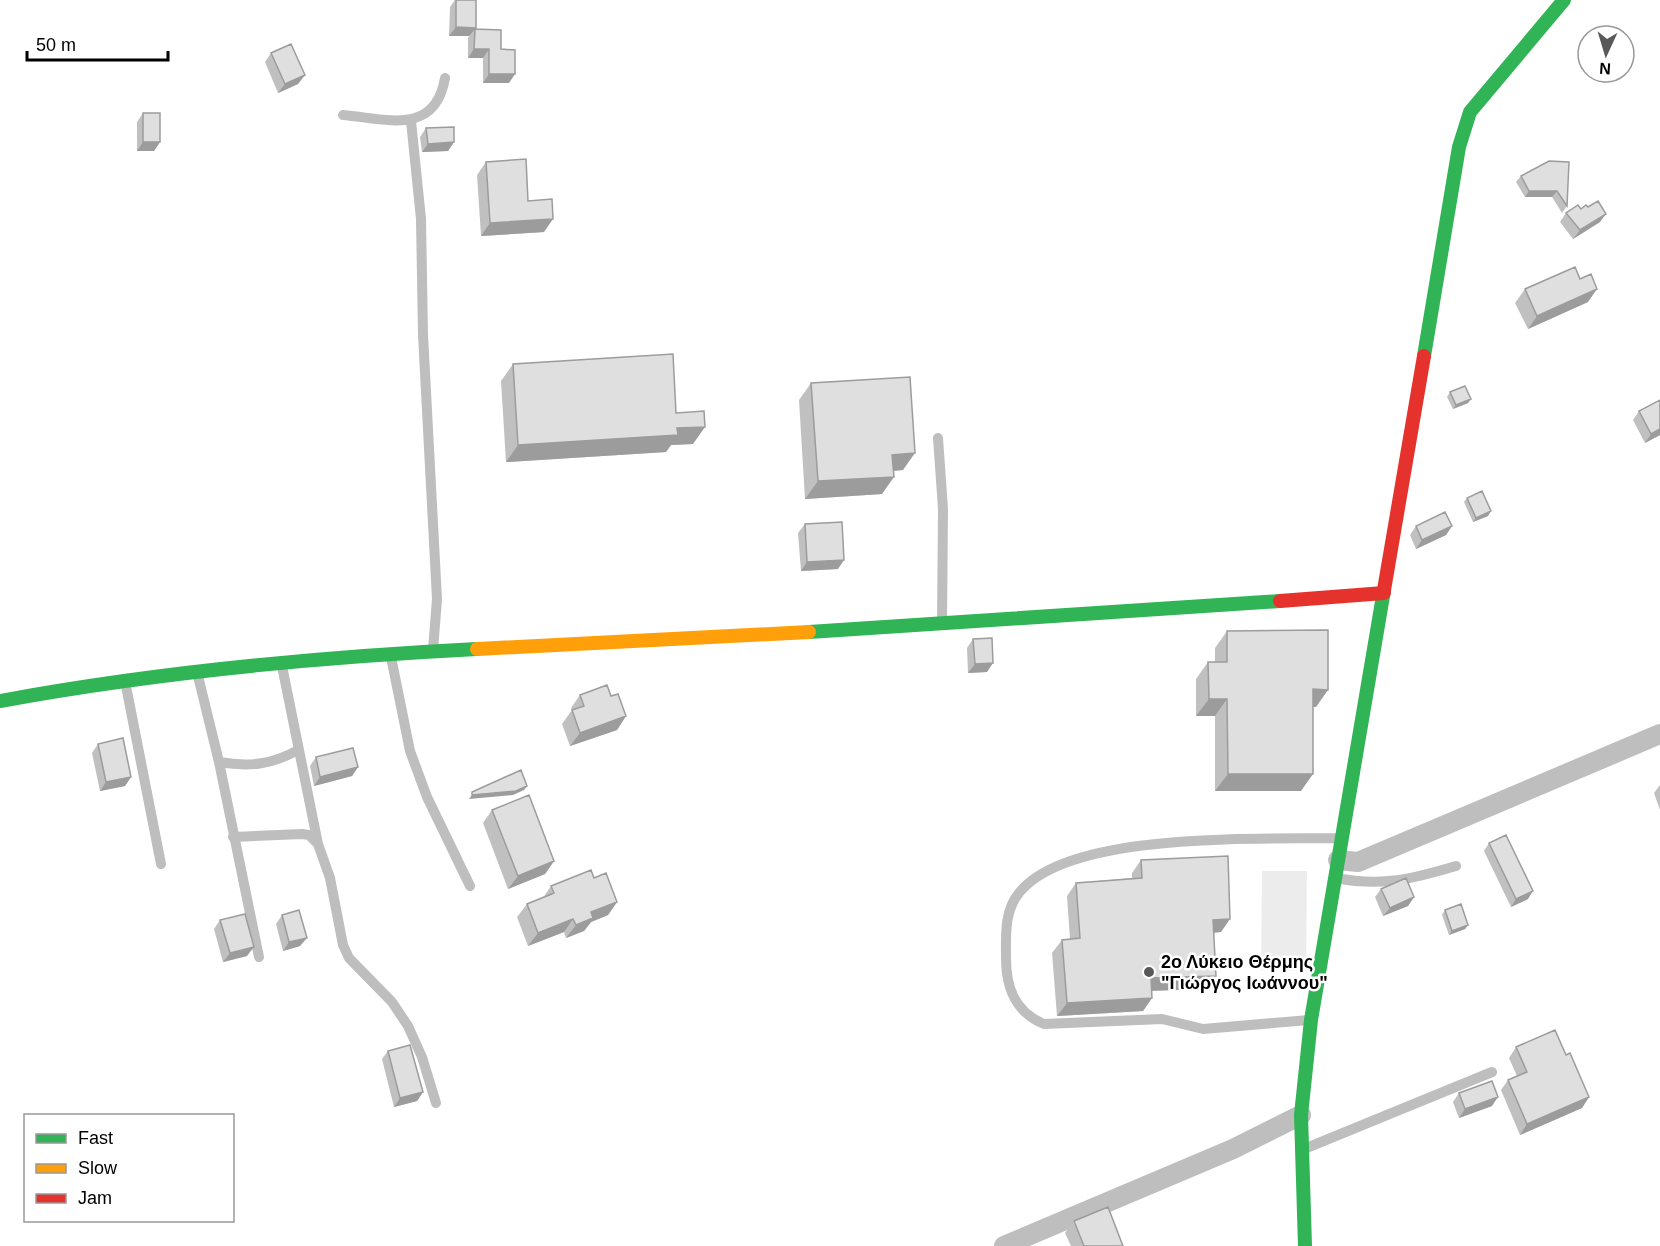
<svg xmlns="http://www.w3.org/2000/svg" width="1660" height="1246" font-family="Arial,sans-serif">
<rect width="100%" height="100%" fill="#fff"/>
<path fill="#ececec" d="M1262,871H1307L1306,971L1261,970Z"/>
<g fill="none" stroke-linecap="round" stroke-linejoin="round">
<path stroke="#bebebe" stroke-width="10" d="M343,115C387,119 435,136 445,78
M411,121L421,219L423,335L437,599L433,650
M938,438L943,509L942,625
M391,657L410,751L427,797L470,886
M282,666L318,844L330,878L343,945L349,958L392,1002L408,1026L422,1057L436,1103
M197,672L219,762L259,957
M125,681L161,864
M219,762C249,767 271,765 298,750
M233,837L302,834L309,835L318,844
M1336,878C1382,887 1412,879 1456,866
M1309,1020L1203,1029L1162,1019L1044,1024C1015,1012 1006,988 1006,958C1006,936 1004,911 1019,893C1069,830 1264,840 1341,838
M1304,1149L1492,1072"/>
<path stroke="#bebebe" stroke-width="20" d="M1338,860L1358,862L1660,734
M1004,1246L1233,1149L1301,1115"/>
<path stroke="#30b455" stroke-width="14" d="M1424,356L1459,147L1470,112L1564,0
M809,632L1280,601
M0,701C157,672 318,657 477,649
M1305,1246L1301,1115L1311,1020L1384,590"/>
<path stroke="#ff9f0a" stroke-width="14" d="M477,649L809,632"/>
<path stroke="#e5322d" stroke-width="14" d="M1384,590L1424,356
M1280,601L1384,593"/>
</g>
<path fill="#c0c0c0" d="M455,0H476L475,29L501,49L509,83H483V58H468V38L469,36H449L450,7Z
M271,53L305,75L298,84L278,93L265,62Z
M143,113L160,142L154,151H137V122Z
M426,128L454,142L448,151L422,152L420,137Z
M1549,161L1567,206L1562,213L1552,197H1525L1516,182L1521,176Z
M486,162L528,201L544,232L481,236L477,175Z
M1581,209L1600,222L1573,239L1560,222L1566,213Z
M1580,279L1588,302L1528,329L1515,303L1525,289Z
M513,364L676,413L693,444L671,445L666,452L506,462L501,381Z
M811,383L903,470L893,471L882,494L805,499L799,400Z
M1450,392L1468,403L1453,409L1447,397Z
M1660,400V435L1645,443L1633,420L1639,411Z
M1467,498L1488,516L1473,522L1464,502Z
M805,524L838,569L801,571L798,533Z
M1416,526H1452L1446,535L1416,549L1410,535Z
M1227,631L1316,707H1313L1301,791H1215V716H1196V679L1208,662H1215V648Z
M973,639L987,672L968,673L967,648Z
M580,695L611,696L626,716L617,730L570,746L562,724L572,710L571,708Z
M98,744L131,777L125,786L100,791L92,753Z
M316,757L358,767L352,776L314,786L310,766Z
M1660,785V810L1654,793Z
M492,810L554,861L545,874L508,889L483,823Z
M1489,843L1528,899L1511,907L1484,851Z
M1141,860L1221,932L1214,933L1207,989L1152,991V998L1143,1011L1057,1016L1052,953L1062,940L1070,939L1067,896L1076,883L1132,878V873Z
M594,878L617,902L608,915L591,922L584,931L566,938L564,932L528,946L517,917L527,904L543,898L551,886Z
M1381,889L1414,897L1408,906L1383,916L1375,897Z
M1445,910L1468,925L1465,929L1449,935L1442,915Z
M282,915L300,946L283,951L276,924Z
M220,920L247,956L223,962L214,929Z
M1516,1047L1566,1055L1589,1097L1582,1108L1520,1135L1501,1090L1508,1080L1517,1076L1509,1058Z
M388,1051L423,1092L417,1101L394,1107L382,1059Z
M1459,1093L1492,1106L1459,1118L1453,1102Z
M1074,1221L1123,1246H1071L1065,1233Z"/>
<path fill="#9c9c9c" d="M456,27L476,28L469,36H449Z
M474,49H489L483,58H468Z
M489,74H515L509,83H483Z
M305,75L298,84L278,93L285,84Z
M143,142H160L154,151H137Z
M454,142L448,151L422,152L428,144Z
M1529,191H1557L1552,197H1525Z
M1606,214L1600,222L1573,239L1580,230Z
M553,219L544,232L481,236L490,223Z
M1597,289L1588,302L1528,329L1537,316Z
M1471,399L1468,403L1453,409L1456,405Z
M705,427L693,444L671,445L666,452L506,462L518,445L677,428Z
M1660,429V435L1645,443L1651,434Z
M915,453L903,470L880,472L892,455Z
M894,477L882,494L805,499L818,481Z
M1491,511L1488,516L1473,522L1476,518Z
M1452,526L1446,535L1416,549L1422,540Z
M844,560L838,569L801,571L807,562Z
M993,663L987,672L968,673L975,664Z
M1313,689L1328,690L1316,707H1301Z
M1209,699H1227L1215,716H1196Z
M626,716L617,730L570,746L580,733Z
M358,767L352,776L314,786L320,777Z
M1228,774H1313L1301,791H1215Z
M131,777L125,786L100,791L106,782Z
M527,786L524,790L513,795L469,799L472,795Z
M554,861L545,874L508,889L518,876Z
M1533,891L1528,899L1511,907L1516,899Z
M1414,897L1408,906L1383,916L1390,908Z
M617,902L608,915L591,922L584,931L566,938L576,925L591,912Z
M573,919L564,932L528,946L538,933Z
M1230,919L1221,932L1204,933L1213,920Z
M1468,925L1465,929L1449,935L1452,931Z
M307,938L300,946L283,951L289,942Z
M254,947L247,956L223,962L230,953Z
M1216,976L1207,989L1141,991L1151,978Z
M1152,998L1143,1011L1057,1016L1067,1003Z
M423,1092L417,1101L394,1107L400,1098Z
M1498,1097L1492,1106L1459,1118L1465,1109Z
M1589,1097L1582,1108L1520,1135L1527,1124Z"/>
<path fill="#dfdfdf" stroke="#9c9c9c" stroke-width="1.5" d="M456,0H476V28L456,27Z
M475,29L501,30V49L515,50V74H489V49H474Z
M291,44L305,75L285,84L271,53Z
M143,113H160V142H143Z
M454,127V142L428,144L426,128Z
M526,159L528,201L552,199L553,219L490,223L486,162Z
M1549,161L1569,162L1567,206L1557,191H1529L1521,176Z
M1598,201L1606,214L1580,230L1566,213L1578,205L1581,209L1586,205L1588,207Z
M1575,267L1580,279L1591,274L1597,289L1537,316L1525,289Z
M673,354L676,413L704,411L705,427L677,428L678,435L518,445L513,364Z
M910,377L915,453L892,455L894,477L818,481L811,383Z
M1465,386L1471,399L1456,405L1450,392Z
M1660,400V429L1651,434L1639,411Z
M1482,491L1491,511L1476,518L1467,498Z
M1445,512L1452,526L1422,540L1416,526Z
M842,522L844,560L807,562L805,524Z
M1328,630V690L1313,689V774H1228L1227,699H1209L1208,662H1227V631Z
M992,638L993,663L975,664L973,639Z
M607,685L611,696L618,694L626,716L580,733L572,710L584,706L580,695Z
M123,738L131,777L106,782L98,744Z
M353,748L358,767L320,777L316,757Z
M521,770L527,786L516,791L472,795V792Z
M529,795L554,861L518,876L492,810Z
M1506,835L1533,891L1516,899L1489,843Z
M1228,856L1230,919L1213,920L1216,976L1151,978L1152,998L1067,1003L1062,940L1080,938L1076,883L1142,878L1141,860Z
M591,870L594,878L606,873L617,902L591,912L593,918L576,925L573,919L538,933L527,904L554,893L551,886Z
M1406,878L1414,897L1390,908L1381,889Z
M1461,904L1468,925L1452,931L1445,910Z
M299,910L307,938L289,942L282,915Z
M245,914L254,947L230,953L220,920Z
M1555,1030L1566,1055L1570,1053L1589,1097L1527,1124L1508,1080L1527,1072L1516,1047Z
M410,1045L423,1092L400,1098L388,1051Z
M1492,1081L1498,1097L1465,1109L1459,1093Z
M1108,1207L1123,1246H1084L1074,1221Z"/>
<circle fill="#595959" stroke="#fff" stroke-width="2" cx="1149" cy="972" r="6"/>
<g text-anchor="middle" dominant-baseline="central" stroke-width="5" stroke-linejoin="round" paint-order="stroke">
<g font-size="18" font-weight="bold" fill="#000" stroke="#fff" text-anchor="start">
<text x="1161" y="962">2ο Λύκειο Θέρμης<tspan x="1161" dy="21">"Γιώργος Ιωάννου"</tspan></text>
</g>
</g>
<rect x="24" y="1114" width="210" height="108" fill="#ffffff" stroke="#999999" stroke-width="1.5"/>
<rect x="36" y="1134" width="30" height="9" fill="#30b455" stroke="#999999" stroke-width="1.5"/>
<text x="78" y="1144" font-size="18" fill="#000000">Fast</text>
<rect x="36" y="1164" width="30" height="9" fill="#ff9f0a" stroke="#999999" stroke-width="1.5"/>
<text x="78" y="1174" font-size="18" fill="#000000">Slow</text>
<rect x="36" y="1194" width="30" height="9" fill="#e5322d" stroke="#999999" stroke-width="1.5"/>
<text x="78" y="1204" font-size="18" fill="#000000">Jam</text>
<g transform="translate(1606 54) rotate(184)"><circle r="28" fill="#ffffff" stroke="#999999" stroke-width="1.5"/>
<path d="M0-4.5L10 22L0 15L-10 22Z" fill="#595959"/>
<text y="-9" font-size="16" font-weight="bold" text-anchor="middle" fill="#000000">N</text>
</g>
<path d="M27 51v9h141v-9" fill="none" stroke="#000000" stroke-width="3"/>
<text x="36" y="51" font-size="18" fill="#000000" stroke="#ffffff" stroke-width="4.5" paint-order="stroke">50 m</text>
</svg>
